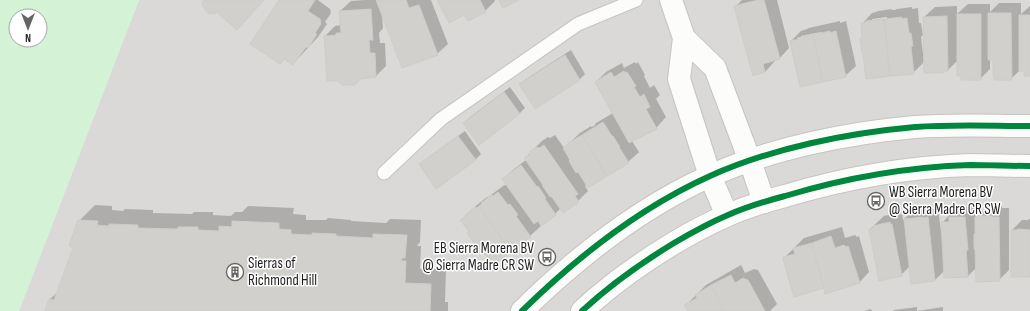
<svg xmlns="http://www.w3.org/2000/svg" width="1030" height="311" font-family="'Sofia Sans Condensed',sans-serif">
<rect width="100%" height="100%" fill="#ebeae6"/>
<path fill="#dad9d7" d="M139,0H1030V311H19Z"/>
<path fill="#d3f2d6" fill-rule="evenodd" d="M0,0H139L19,311H0ZM16,16H40V40H16Z"/>
<path fill="#0003" fill-rule="evenodd" d="M281,0H318L330,9L331,13L325,22L327,24L318,37L293,64L285,58L280,63Z
M365,0H431L448,44L437,54L382,15L383,28L379,33L380,43H385L386,66L376,76L325,36L335,26L341,25L340,11L351,1Z
M438,0H495V1L485,11L465,13Z
M742,0H777L789,48L779,59L775,60V61L765,72L735,7Z
M999,3H1021V14L1030,6V75L1025,70H1020L1011,79L994,59H990V69L980,79L958,60L948,70H944L942,72L924,17L935,7L957,6V14L968,4H990V12Z
M912,7V9L918,8L919,23H921L923,35L921,37L924,62L913,73L863,37L862,24L872,13L876,12L878,11L892,9V10H895L897,9ZM887,17V19L872,21V19Z
M840,21V23L846,21L856,66L845,76L791,41L801,31L807,29L809,28ZM821,32L822,34L801,38V36Z
M571,50L585,74L580,79L535,108L520,84L526,79Z
M635,62L636,64L638,62L645,75L644,76L650,88L654,85L660,95L656,99L666,117L656,128L632,141L639,152L628,162L587,184L585,186L588,191L578,201L561,208L555,214L540,225L541,226L530,236L470,231L461,220L477,205L487,197V198L503,186L507,184L503,179L514,169L526,160L525,158L542,141L548,137L550,138L555,135L564,148L580,133L591,126V127L594,126L596,123L613,113L596,82L606,72L622,63L624,68Z
M510,87L525,108L520,113L464,123L470,117Z
M465,131L481,154L476,159L437,188L420,165L426,159Z
M95,205L112,206V210L123,211L125,209L153,210V213L192,214L194,212H213V215L231,216L235,212H242L248,206L294,208L293,214L306,215V220H326L328,218L351,220V221L386,223L390,219L421,220L420,242L417,246H421L420,269H446L445,302H448V311H46L50,299L59,291L75,247L79,221Z
M988,206H1002V208H1009V270L999,280L977,267L968,276L945,270L935,280L910,266L901,275L870,229L884,216L900,212L901,215L902,214L903,220L915,209L933,207V209L938,208L941,232H942V223L952,212H956L960,207H975L976,218Z
M1029,219H1030V276L1012,230L1022,220H1028Z
M842,227L845,238L855,235L857,237L859,236L869,272L859,283L824,287L784,258L804,238Z
M741,265L745,273L754,269L758,270L777,304L770,311H689L686,305L706,285Z
M917,307V311L943,307V311H893L894,310Z
M871,309L872,311H864Z"/>
<path fill="#d2d0cd" stroke="#ceccc7" d="M204,0H264L237,30L217,12L215,14L208,13L204,9L202,2Z
M279,0H315L308,11L320,19L321,24L315,33L317,34L308,48L306,47L293,65L284,59L280,64L250,44Z
M376,0H406L409,8L419,5L438,55L402,68Z
M437,0H480L486,12L468,21L464,15L449,23Z
M499,0H519L503,8Z
M758,0H764L780,59L763,64L765,72L753,76L734,6Z
M371,9L373,40H369L370,53H375L376,77L360,79L356,84L354,85H342L338,81H327L324,36L336,35V33H341L339,11Z
M988,13H1011L1012,80H994V75H993V60H988Z
M957,14H981V80H961V76H957Z
M1019,15H1030V76H1024V71H1019Z
M947,16L948,71H943V73H924L923,17Z
M902,17V19L907,18L909,33H911L913,46L911,47L914,74L890,76L884,20H886V19Z
M882,19V20H884L890,76L866,79L863,53H862L860,38H862L861,23L866,22V21Z
M830,31V33L836,31L846,77L823,82L813,35Z
M813,35L823,82L800,87L790,41L798,39L797,38Z
M565,55L580,80L535,109L519,84Z
M624,71L625,73L627,72L636,86L634,87L640,97L644,94L650,107L646,109L657,129L629,143L595,82L611,72L614,77Z
M504,92L520,114L479,145L463,123Z
M603,122L612,136H613L620,147H619L629,163L607,176L582,135Z
M582,135L607,176L588,188L578,172L576,173L569,161L570,160L563,148L569,144L568,143Z
M458,136L476,160L436,189L419,164Z
M544,145L578,194L575,196L579,202L563,213L551,196L550,197L542,185H543L524,158L530,154V151L537,147L539,148Z
M521,165L537,187L538,186L546,198L545,199L556,215L541,226L538,221L534,224L502,179Z
M498,192L508,205L510,204L518,215L516,216L531,237L511,252L479,206L482,204L481,203L492,195L493,196Z
M479,206L511,252L493,265L476,243L475,244L467,233L469,231L460,220L466,216L465,215L476,207L477,208Z
M977,216H992V217H999L1000,281L976,282L975,249H974V234H975V217H977Z
M923,217V218L928,217L935,281L911,284L904,219Z
M949,217H965L968,250H966L968,277L944,278L941,222H949Z
M78,220L98,221L97,225L109,226V224L138,225V228L178,229V227H198V230L219,231V226L232,227V221L279,223V229L291,230V234L312,235V233L336,234V236L373,238V234L407,235L405,258H402L401,261H406L405,283L431,284L430,311H45L49,299L54,300L73,248L69,246Z
M890,222V224H892L902,276L879,281L869,229L873,228V226Z
M1018,229L1030,230V277H1011V230H1017Z
M831,236L835,248L844,245L846,247L848,246L860,283L825,294L812,243Z
M812,243L824,288L794,297L783,259V257L795,254L793,248Z
M731,275L735,283L743,278L748,280L765,311H724L711,285Z
M711,285L724,311H688L684,305L697,298L695,295Z"/>
<g fill="none" stroke-linecap="round" stroke-linejoin="round">
<g stroke="#c4c4c2" stroke-width="15">
<path id="service" d="M384,173L441,119L578,24L636,0"/>
</g>
<g stroke="#c4c4c2" stroke-width="24">
<path id="minor" d="M671,0L684,38L679,79L710,176L727,215
M684,38L715,68L750,161L764,202"/>
</g>
<g stroke="#c4c4c2" stroke-width="24">
<path id="tertiary" d="M522,311C577,257 639,208 710,176C772,148 848,133 915,127C953,124 992,126 1030,126
M582,311C610,285 641,263 674,243C691,233 709,223 728,215C746,207 766,201 785,196C845,178 907,167 970,165C990,165 1010,166 1030,166"/>
</g>
<use href="#service" stroke="#fcfcfb" stroke-width="13"/>
<use href="#minor" stroke="#fcfcfb" stroke-width="22"/>
<use href="#tertiary" stroke="#fcfcfb" stroke-width="22"/>
<g stroke="#fff" stroke-width="8">
<path id="cycleway" d="M522,311C577,257 639,208 710,176C772,148 848,133 915,127C953,124 992,126 1030,126
M582,311C610,285 641,263 674,243C691,233 709,223 728,215C746,207 766,201 785,196C845,178 907,167 970,165C990,165 1010,166 1030,166"/>
</g>
<use href="#cycleway" stroke="#00873e" stroke-width="6"/>
</g>
<defs>
<g id="bus-ring" transform="scale(0.9)"><circle r="9.5" fill="#fff" stroke="#656563" stroke-width="1.5"/><path d="M-5-6H5V4H4V6H2V4H-2V6H-4V4H-5ZM-3.5-4V0h7V-4ZM-3.5 1.2v1.5H-2V1.2ZM2 1.2v1.5H3.5V1.2Z" fill="#656563"/></g>
<g id="building-ring" transform="scale(0.9)"><circle r="9.5" fill="#fff" stroke="#656563" stroke-width="1.5"/><path d="M-4-6H4V6H1V3H-1V6H-4ZM-2.5-4.3h1.7v1.8h-1.7ZM.8-4.3h1.7v1.8H.8ZM-2.5-1h1.7V.8h-1.7ZM.8-1h1.7V.8H.8Z" fill="#656563"/></g>
</defs>
<g fill-rule="evenodd">
<use href="#bus-ring" x="876" y="201"/>
<use href="#bus-ring" x="547" y="257"/>
<use href="#building-ring" x="235" y="272"/>
</g>
<g text-anchor="middle" dominant-baseline="central" stroke-width="3" stroke-linejoin="round" paint-order="stroke">
<g font-size="15" fill="#1d1d1d" stroke="#fff" text-anchor="start">
<text x="889" y="192">WB Sierra Morena BV<tspan x="889" dy="17">@ Sierra Madre CR SW</tspan></text>
<text x="534" y="248" text-anchor="end">EB Sierra Morena BV<tspan x="534" dy="17">@ Sierra Madre CR SW</tspan></text>
<text x="248" y="263">Sierras of<tspan x="248" dy="17">Richmond Hill</tspan></text>
</g>
</g>
<g transform="translate(28 28) rotate(180)"><circle r="19" fill="#ffffff" stroke="#a5a5a5"/>
<path d="M0-3L7 15L0 10L-7 15Z" fill="#656563"/>
<text y="-6" font-size="11" font-weight="bold" text-anchor="middle" fill="#1d1d1d">N</text>
</g>
</svg>
